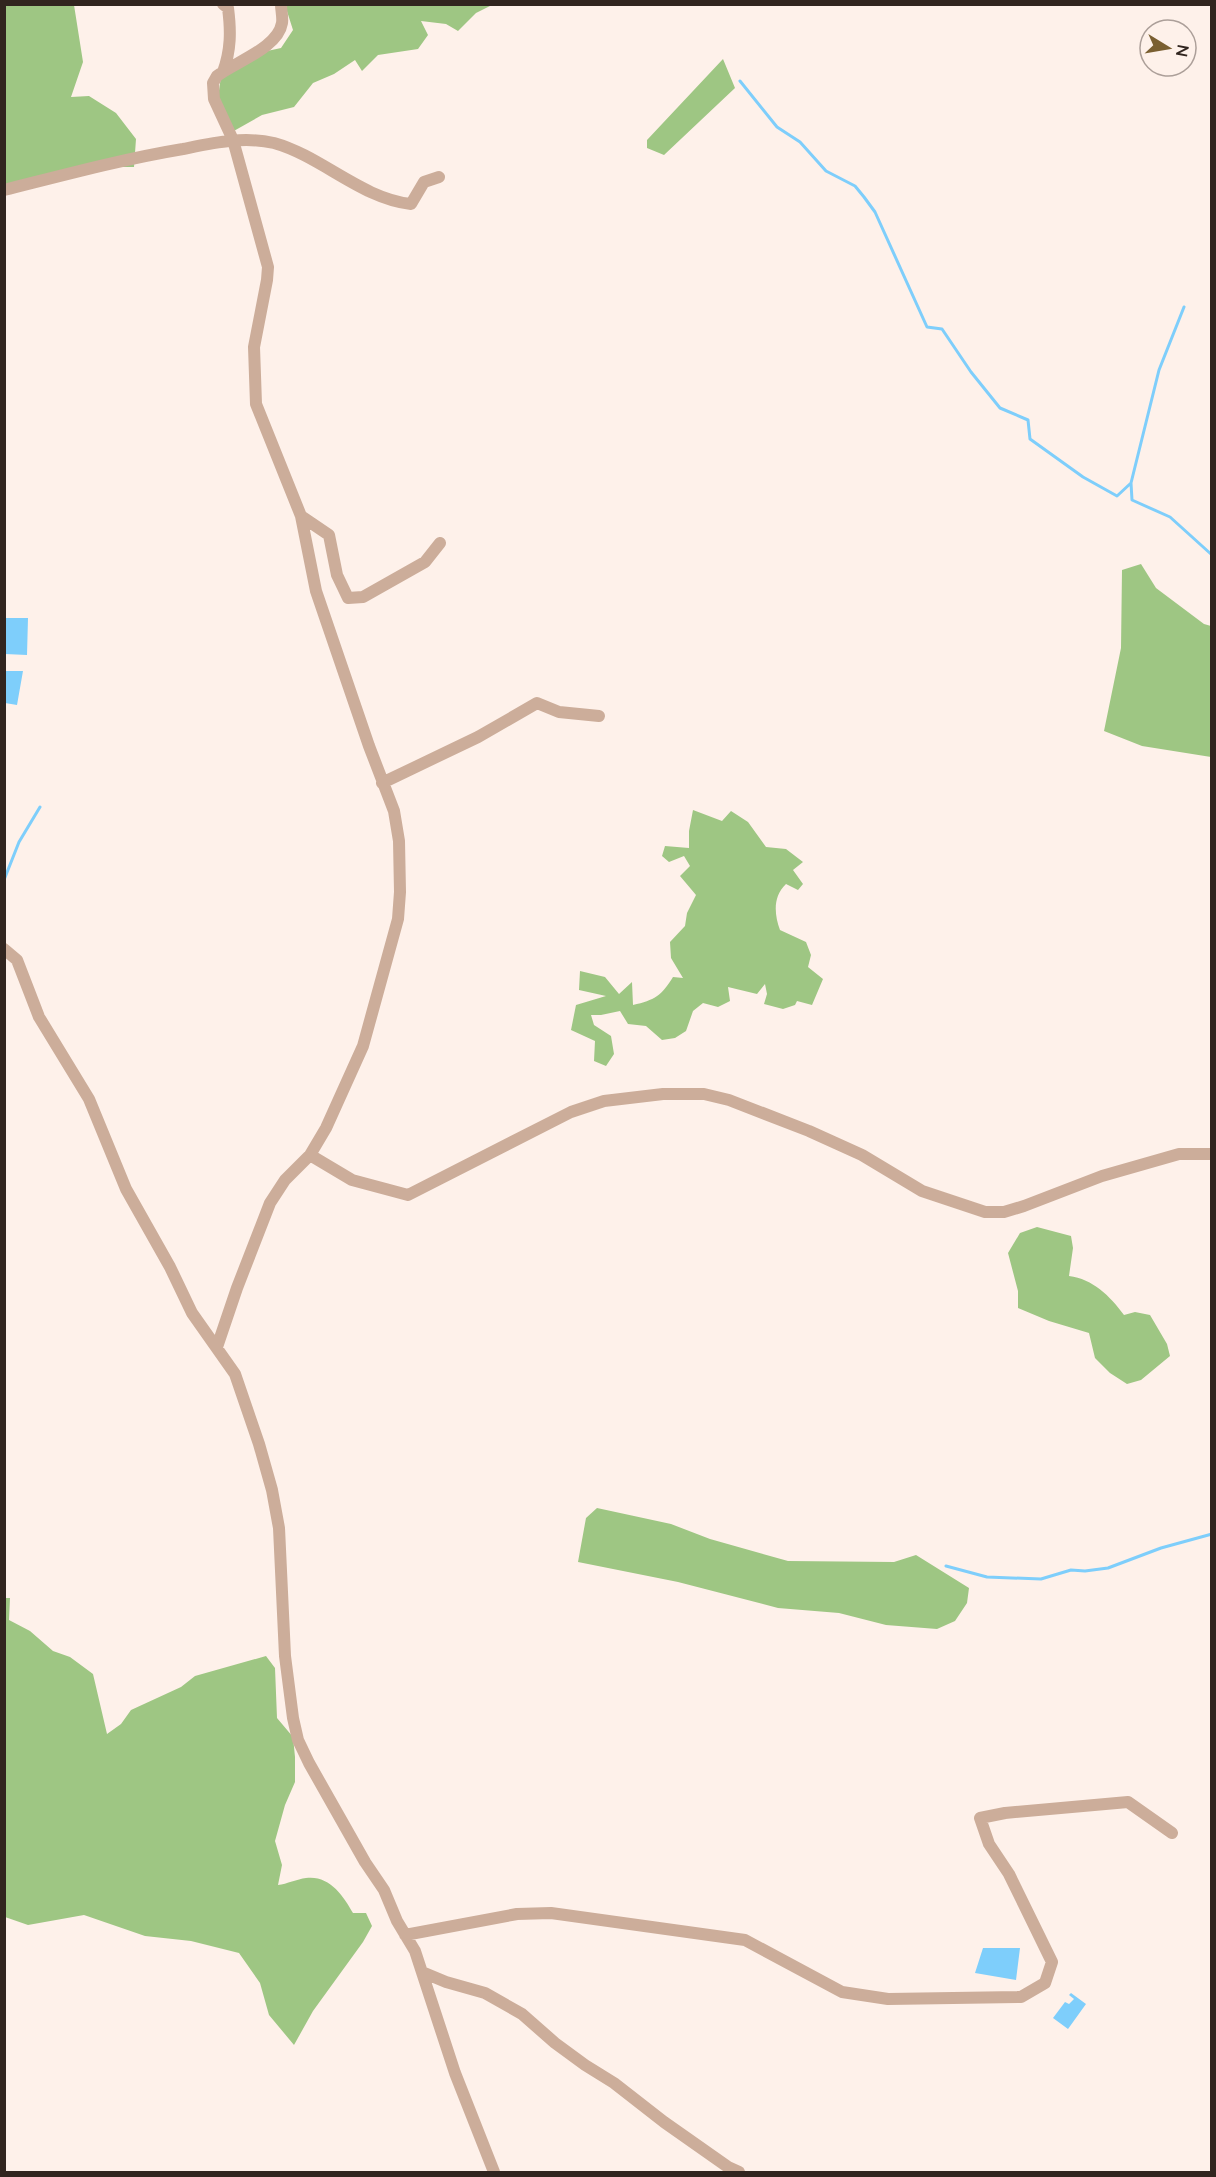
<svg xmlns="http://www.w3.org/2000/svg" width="1216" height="2177" font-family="Mulish,sans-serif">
<rect width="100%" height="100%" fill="#fef1ea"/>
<path fill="#9ec683" d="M5,5H74L83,62L71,97L89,96L116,113L136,139L134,167H74L5,189Z
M285,5H492L476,13L458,31L446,24L421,21L428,35L418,49L378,55L362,71L355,60L334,74L313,83L294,107L262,115L232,132L218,98L221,76L258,53L281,48L293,30Z
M723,59L735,88L664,155L647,148V140Z
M1141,564L1156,588L1204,624L1211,626V757L1142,746L1104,731L1121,648L1122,570Z
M693,810L722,821L731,811L748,822L766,847L786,849L803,862L793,870L803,884L798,890L786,884C773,896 774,914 780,930L806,942L811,955L808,967L823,979L812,1005L797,1001L795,1005L783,1009L764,1004L767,994L765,984L757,994L728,987L730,1001L718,1007L703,1003L693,1011L686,1031L675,1038L662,1040L646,1026L628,1024L620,1011L601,1015H591L594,1025L611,1036L614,1054L606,1066L594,1061L595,1041L571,1030L576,1005L606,996L579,990L580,971L605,977L619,994L632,982L633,1005C655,1000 661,996 673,977L683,978L671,958L670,942L685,926L687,913L696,895L680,876L690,866L684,856L669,862L662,856L665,846L689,848V831Z
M1037,1227L1071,1236L1073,1248L1069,1276C1093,1279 1110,1296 1124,1315L1135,1312L1150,1315L1167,1344L1170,1356L1141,1380L1127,1384L1110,1373L1095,1358L1089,1333L1049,1321L1018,1308V1291L1008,1253L1020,1233Z
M597,1508L671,1524L710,1539L788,1561L894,1562L916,1555L969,1588L967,1603L955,1621L937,1629L886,1625L839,1613L778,1608L678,1582L578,1562L586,1518Z
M4,1598H10L9,1620L30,1631L53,1651L70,1657L93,1674L107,1734L121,1724L131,1710L181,1687L195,1676L266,1656L275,1668L277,1718L293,1737L295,1757V1782L285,1805L275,1841L282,1865L278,1885C287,1884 297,1879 306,1878C329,1875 343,1895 353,1913H366L372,1926L363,1942L313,2011L294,2045L269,2015L260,1983L239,1953L191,1941L145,1936L84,1915L28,1925L5,1917Z"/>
<path fill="#7ecefb" d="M5,618H28L27,655L5,654Z
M5,671H23L17,705L5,703Z
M983,1948H1020L1016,1980L975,1973Z
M1071,1993L1086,2004L1068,2029L1053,2018L1065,2002L1069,2004L1074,1999L1069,1995Z"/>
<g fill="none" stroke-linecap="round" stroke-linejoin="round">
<path stroke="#7ecefb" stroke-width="3" d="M740,81L777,127L800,142L826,171L855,186L864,197L875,212L927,327L942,329L971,372L1000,408L1028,420L1030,439L1083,477L1117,496L1131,483
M1184,307L1159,370L1131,483L1132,500L1170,517L1212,555
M4,880L19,842L40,807
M946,1566L987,1577L1041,1579L1071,1570L1085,1571L1108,1568L1161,1548L1212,1534"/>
<path stroke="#ccad9a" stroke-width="12" d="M223,4L228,8C231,31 231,50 223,72
M4,190C64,175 123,159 183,149C213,143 243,136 274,143C321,156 362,199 411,204L424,182L439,177
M301,516L329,535L337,575L348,598L363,597L425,562L440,543
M382,783L478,737L537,703L559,712L599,716
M4,949L17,960L39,1017L89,1099L126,1189L170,1267L192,1313L235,1374L259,1444L272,1490L279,1528L285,1656L293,1718L298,1740L309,1763L365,1862L384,1890L397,1921L415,1951L455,2073L494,2172
M310,1155L352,1180L408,1195L571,1112L604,1101L663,1094H704L729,1100L809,1131L862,1155L922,1191L985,1212H1004L1024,1206L1102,1176L1179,1154H1212
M217,1347L237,1288L270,1203L285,1180L310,1155L326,1128L363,1046L398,919L400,892L399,841L394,811L369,746L316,591L301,516L256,404L254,347L267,280L268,267L233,140L214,99L213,83L217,76C235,62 278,48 282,23C283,18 281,10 281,4
M405,1935L517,1914L551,1913L745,1940L842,1992L888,1999L1021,1997L1045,1983L1052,1962L1009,1874L989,1844L980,1818L1005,1813L1128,1802L1172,1833
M422,1972L446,1982L485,1993L522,2014L555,2043L585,2065L614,2083L664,2122L728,2167L739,2172"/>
</g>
<rect width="1216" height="2177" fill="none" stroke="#31251f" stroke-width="12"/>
<g transform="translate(1168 48) rotate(101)"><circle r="28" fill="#fef1ea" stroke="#ac9f99" stroke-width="1.5"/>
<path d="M0-4.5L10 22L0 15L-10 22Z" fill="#7a5f31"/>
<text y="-9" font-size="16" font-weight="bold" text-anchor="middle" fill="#31251f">N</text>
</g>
</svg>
